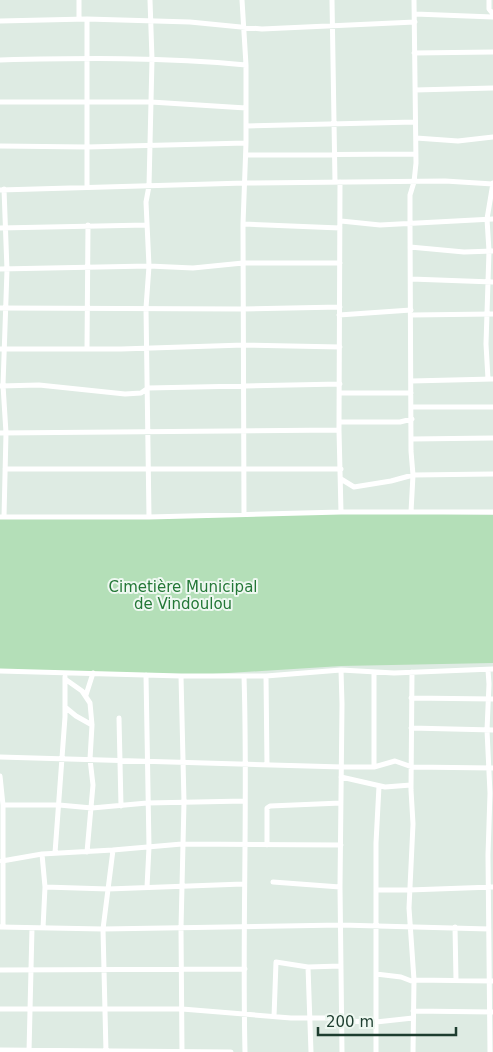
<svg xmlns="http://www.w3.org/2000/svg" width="493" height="1052" font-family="'DejaVu Sans',sans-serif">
<rect width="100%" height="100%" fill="#deebe3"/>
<path fill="#b4dfb8" d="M341,512L493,515V663L341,666L181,676L0,671V518Z"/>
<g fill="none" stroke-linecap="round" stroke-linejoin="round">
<path stroke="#fff" stroke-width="5" d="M242,0L246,65V143L243,224L244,515
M332,0L335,182
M489,0V9L493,14
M415,14L493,17
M79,18V0
M87,19V187
M0,21L87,19L190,22L262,29L415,22
M414,53L493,52
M0,60C82,58 164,57 246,65
M415,90L493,88
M0,102H151L246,108
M246,126L415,122
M416,138L458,141L493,137
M0,146L87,147L246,143
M246,155L416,154
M340,182L339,430L341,512
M0,190L245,183L445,181L493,184
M341,221L380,225L493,219
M243,224L340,228
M0,228L147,225
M410,247L464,252L493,251
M0,269L149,266L193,268L243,263H340
M411,279L493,282
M0,308L243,309L340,307
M339,315L411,310
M411,315L493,314
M0,349H121L244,345L340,347
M87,349L88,225
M488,379L486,344L489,251L487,219L493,183
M411,381L493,379
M0,386L39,385L125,394L141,393L148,388L340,384
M340,393H411
M411,407H493
M339,422H400L412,419
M0,433L339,430
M412,439L493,438
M5,469H341
M341,479L354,487L391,481L413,475L493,474
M411,512L413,475L411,451L410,223V195L414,182L416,163L414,0
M0,517H149L341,512H493
M4,517L6,433L3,385L7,270L4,189
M149,517L146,308L149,266L146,202L149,186L152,59L150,0
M341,670L342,704L340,887L342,1052
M488,670L489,684L487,730L490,793L488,855L490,1052
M0,671L181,676H266L341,670L394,673L493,669
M412,672L411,790L413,824L409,908L414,980L413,1052
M146,675L149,847L147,887
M181,676L184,802L181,928L182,1052
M244,676C248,801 242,927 245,1052
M266,676L267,765
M65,679L82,691L90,703L92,725L90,759L93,785L87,852
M86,695L93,673
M411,698L493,699
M65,707L76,716L92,725
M119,718L121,806
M411,728L493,730
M0,757L342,767H374L395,761L412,767L493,768
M374,767V672
M0,776L3,805V927
M341,777L385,787L411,785
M3,805H59L92,808L147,803L245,801
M267,845V808L270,806L341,803
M55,853L65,717V677
M42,854L45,887L43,928
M2,861L42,854L113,850L182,844L341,845
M273,882L340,887
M45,887L108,889L243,884
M377,890H409L493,887
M0,927L103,929L341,925L489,929
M455,927L456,980
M308,967L311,1052
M0,970L245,969
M376,974L401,977L414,982
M414,980L493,981
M0,1009H182L291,1018H342
M413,1011L493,1012
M274,1017L276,962L308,967L341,966
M342,1021L376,1022L413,1018
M0,1050L231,1052
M29,1052L32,928
M106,1052L103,929L113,850
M376,1052V843L379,786"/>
</g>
<g text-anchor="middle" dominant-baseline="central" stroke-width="4" stroke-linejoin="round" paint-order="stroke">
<g font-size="15" fill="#237736" stroke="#eef8f1">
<text x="183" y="587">Cimetière Municipal<tspan x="183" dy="17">de Vindoulou</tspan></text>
</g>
</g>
<path d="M318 1027v8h138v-8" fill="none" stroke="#1d3d2f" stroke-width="2.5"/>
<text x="326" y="1027" font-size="15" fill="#1d3d2f" stroke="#eef8f1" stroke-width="4" paint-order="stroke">200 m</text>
</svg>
